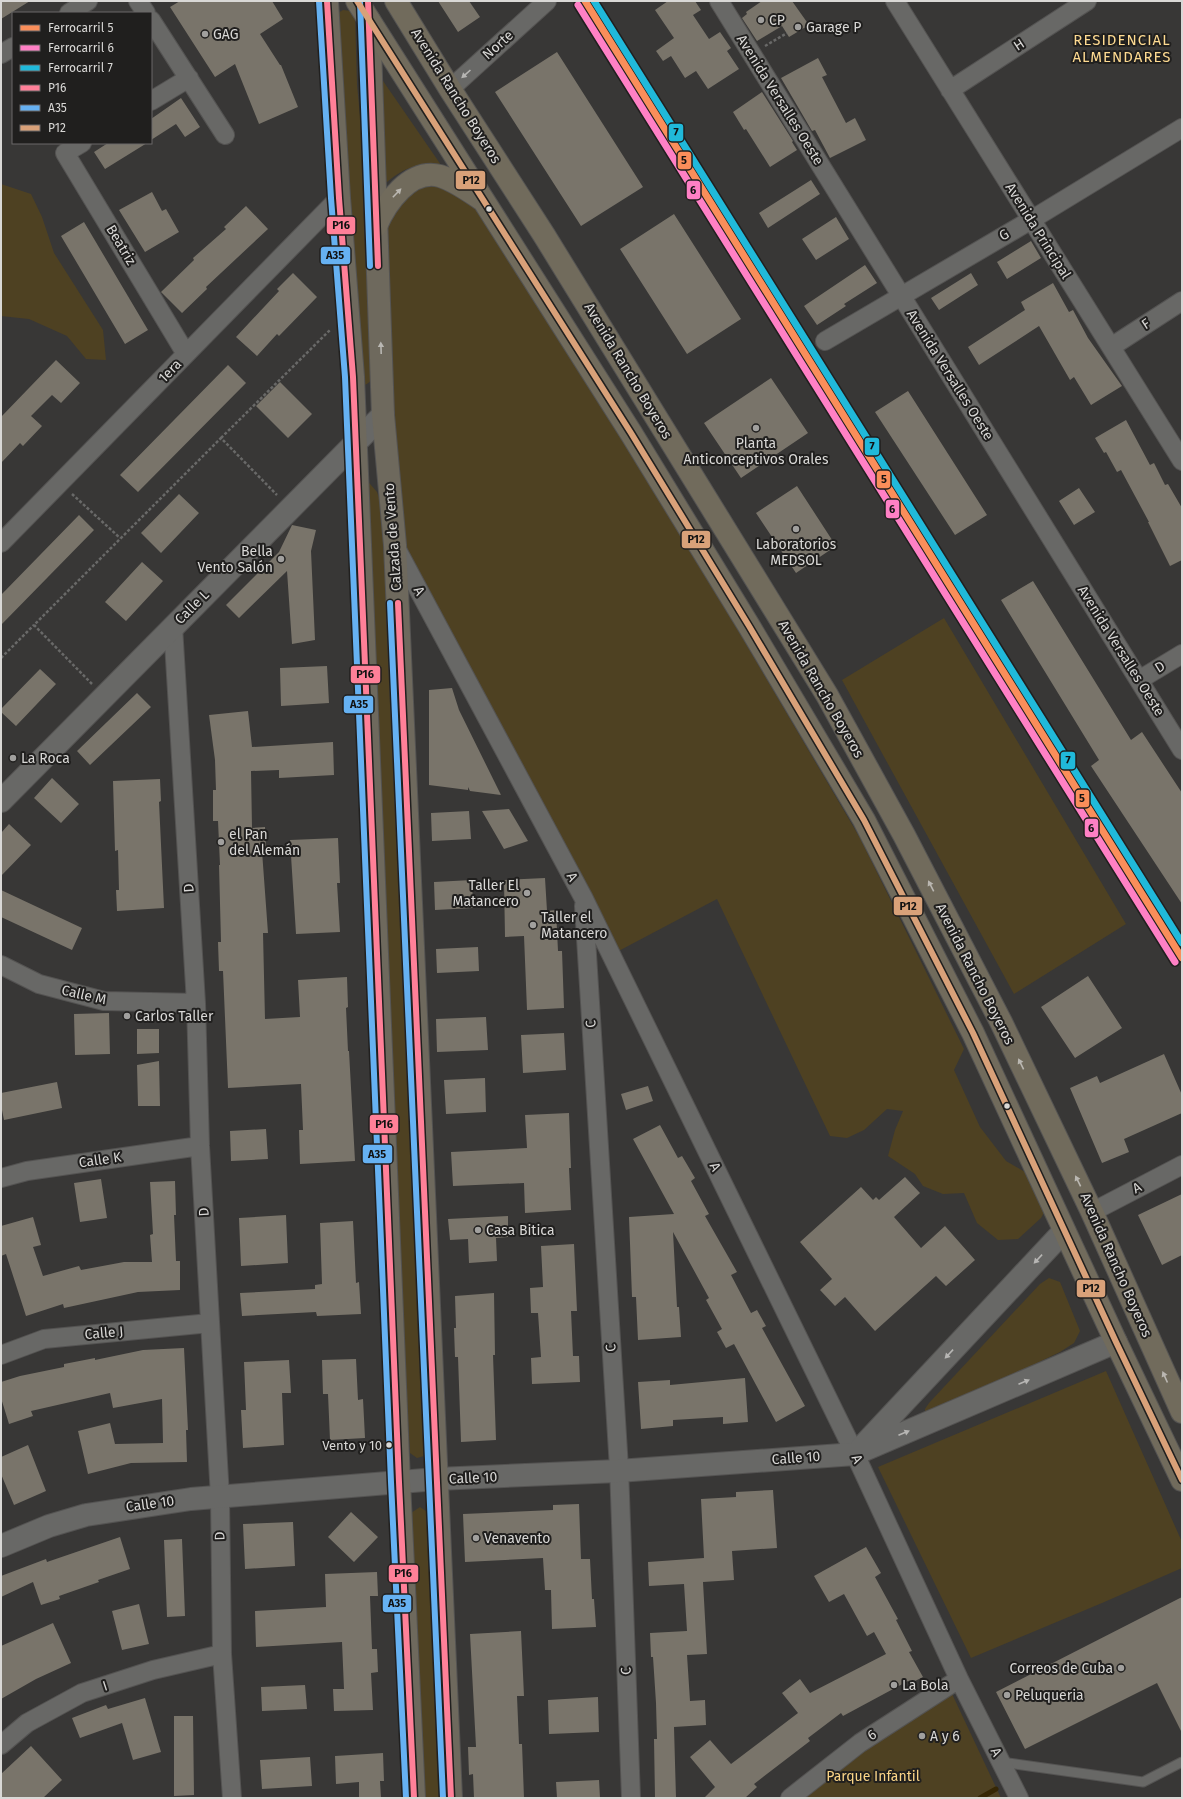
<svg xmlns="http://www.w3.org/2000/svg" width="1183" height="1799" font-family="'Fira Sans',sans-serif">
<rect width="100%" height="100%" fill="#383736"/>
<path fill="#4e4122" d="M343,10L351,11L355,14L357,85L365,167L366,238L372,379C368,384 366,386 359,384L338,13Z
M381,78L441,165C411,165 405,167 382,186Z
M432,176L487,203L860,838L964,1049L954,1070L980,1127L1006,1161L1025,1172L1045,1211L1041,1218L1018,1239L998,1240L977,1223L964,1193L943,1194L923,1186L915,1174L888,1156L895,1130L903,1111L887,1109L864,1130L847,1138L830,1136L717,899L611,955L395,545L376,226Z
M1,184L31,194L42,217L54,253L103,330L106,360L86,359L67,336L29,319L1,316Z
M364,477L377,492L383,509L427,1449L424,1456L417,1458L410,1453L380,966Z
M944,618L1126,924L1014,994L842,680Z
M1049,1278L1060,1282L1080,1331L1074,1343L1060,1352L932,1413H925V1409L929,1403L1040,1284Z
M1106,1371L1182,1542V1568L1102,1603L971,1658L878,1467Z
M420,1507L429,1513L444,1798H424L411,1513Z
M945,1679L1001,1798H788Z"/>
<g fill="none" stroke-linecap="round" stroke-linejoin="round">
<path stroke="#362705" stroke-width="5" d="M980,1798L996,1789"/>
</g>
<path fill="#79746a" d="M1,1H30L1,19Z
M180,1H272L283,19L260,34L280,65H281L298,107L259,124L235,64L215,77L170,7Z
M438,1H469L480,17L458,32Z
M668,1H695L701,10L693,15L709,39L720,32L731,48L727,51L739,69L708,89L696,71L685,78L671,56L663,61L656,51L674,38L655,10Z
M762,1H792L809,25L789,37L782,26L757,41L742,18L747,14L746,12Z
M557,52L643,187L581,226L495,92Z
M818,58L827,75L822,77L846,123L855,118L866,140L830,158L815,130L812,131L781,78Z
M762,92L793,141L792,142L797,150L770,167L746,129L744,130L733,112Z
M181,98L200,127L185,137L176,124L151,140V119Z
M108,143H147L105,169L94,152Z
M811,180L820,194L768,228L759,213Z
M152,192L162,211L166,209L179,232L145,252L119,210Z
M246,206L268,229L206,287L207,289L182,313L161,292L194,260L193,258L226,229L224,227Z
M674,214L741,319L687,354L620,249Z
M836,217L849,239L816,260L802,239Z
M84,222L148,330L125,344L61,236Z
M1031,241L1041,258L1007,279L997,262Z
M865,265L877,283L844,304L846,306L817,325L804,306Z
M293,273L317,297L279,336L277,334L257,356L236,337L279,291L277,289Z
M971,273L978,285L939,310L931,298Z
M1053,283L1069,312L1073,310L1088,338L1122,386L1091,405L1074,377L1070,380L1039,326L979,365L968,347L1025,310L1021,302Z
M56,360L80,383L61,403L52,395L31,416L42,426L23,446L20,443L1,463V417Z
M228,365L246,383L138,492L120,475Z
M771,378L808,433L741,478L704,423Z
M280,382L312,414L288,438L256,406Z
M908,391L987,515L955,535L875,412Z
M1126,420L1150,465L1154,463L1165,485L1168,484L1182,508V560L1170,566L1148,522H1149L1121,470L1117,472L1106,452L1104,453L1095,438Z
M797,486L836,546L796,573L756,513Z
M1079,488L1095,512L1074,525L1059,501Z
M179,494L199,513L161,553L141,533Z
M79,515L94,530L1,625V595Z
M292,525L316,530L311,551L315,640L292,644L287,571L239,618L226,605L279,552Z
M142,562L163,581L126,621L105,602Z
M1033,581L1131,740L1142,732L1182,793V904L1091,766L1099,760L1001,600Z
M327,666L329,703L281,706L280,668Z
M40,669L56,684L16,726L1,712V709Z
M452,688L459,710L501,795L470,791L468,787V790L429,785V690Z
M137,693L151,707L90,765L77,751Z
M248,711L252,747L333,742L334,775L279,778V770L251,771L252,828L265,827L266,851H262L268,933H263L265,1019L300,1017L298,980L347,977L348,1007L346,1008L348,1051H349L355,1161L300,1164L299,1130H303L301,1084L228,1088L223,971H219L218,942H221L219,865H220L218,821H213V790H216L215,760L209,715Z
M52,778L79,804L61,823L34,798Z
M160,779L161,801L159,802L164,908L117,911L116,890H119L118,850L115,851L113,781Z
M509,809L528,841L504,849L482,811Z
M469,811L471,839L432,841L431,813Z
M9,824L31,845L1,876V833Z
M338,838L340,883H337L340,932L296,934L290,840Z
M545,878L547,911L556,910L558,951H562L564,1008L527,1010L524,936L505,937L504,880Z
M472,880L473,908L435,910L434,882Z
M1,890L82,928L72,950L1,917Z
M478,947L479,971L437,973L436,949Z
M1088,976L1122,1028L1075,1058L1041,1007Z
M109,1013L110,1054L75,1055L74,1014Z
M486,1017L488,1050L437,1052L436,1019Z
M137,1029H159V1053L137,1054Z
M564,1033L566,1070L523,1073L521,1035Z
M1164,1054L1182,1095V1113L1124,1139L1129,1152L1102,1163L1070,1088L1097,1076L1100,1083Z
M159,1061L160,1106H138L137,1065Z
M485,1078L486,1112L446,1114L444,1080Z
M57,1082L62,1108L4,1120L1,1105V1093Z
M648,1086L653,1101L626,1110L621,1094Z
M569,1113L571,1168H569L571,1210L525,1213L524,1183L453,1186L451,1152L527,1148L525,1115Z
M660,1125L678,1158L682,1156L695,1178L691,1181L709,1214L705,1216L737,1272L731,1275L751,1313L757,1310L766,1326L762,1328L805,1406L776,1422L734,1344L726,1348L717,1332L722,1329L706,1300L709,1298L673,1232L677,1307H679L681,1337L638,1340L636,1297H632L629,1217L674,1214L633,1139Z
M266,1129L268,1159L231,1161L230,1131Z
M905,1177L920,1193L894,1217L921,1248L945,1226L975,1260L946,1286L936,1276L875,1331L845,1297L835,1306L820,1290L832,1279L800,1242L861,1187L873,1200L876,1197L879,1200Z
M101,1179L107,1218L80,1222L74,1183Z
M175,1181L176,1215H174L176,1261H180V1290L138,1292L64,1308L63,1304L26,1316L6,1254L1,1256V1226L33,1217L41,1245L33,1247L43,1276L79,1266L81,1270L124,1262H152L150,1235L153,1234L150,1182Z
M1182,1194V1255L1162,1265L1138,1215Z
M286,1215L288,1263L241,1266L239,1218Z
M508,1216V1237L496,1238L497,1261L469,1263L468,1239L450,1240L448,1219Z
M353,1221L356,1283L359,1282L361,1314L317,1316L316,1312L242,1316L240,1293L315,1289V1285L322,1284L320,1223Z
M574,1244L577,1311H571L573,1356H579L580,1382L532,1384L531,1358L541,1357L538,1313H531L530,1288L543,1287L541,1246Z
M494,1293L495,1355H493L496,1440L461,1442L458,1357H455L454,1328H456L455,1296Z
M184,1348L188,1430H186L187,1462L131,1463L88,1474L78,1431L110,1423L115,1444L163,1443L162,1399L113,1408L110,1393L31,1411L33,1416L9,1424L1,1398V1382L20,1376L64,1367V1364L95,1358V1360L143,1350Z
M356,1359L358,1400L363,1399L365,1438L330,1440L328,1394H323L322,1360Z
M289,1360L291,1393H282L284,1445L243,1448L241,1410H246L244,1362Z
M745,1378L748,1422L723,1424V1417L673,1420V1426L641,1429L638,1382L670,1380V1385Z
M28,1445L46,1491L14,1505L1,1474V1457Z
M773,1490L777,1548L732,1551L734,1580L703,1582L707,1654L687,1655L690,1701L705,1700L706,1725L674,1727L676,1798H655L654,1739H657L656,1703L653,1657H651L650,1633L687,1631L684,1584L649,1586L648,1562L704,1558L701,1499L736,1497V1492Z
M579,1504L581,1559H590L592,1599H594L596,1627L552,1629L551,1590H545L543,1558L465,1562L463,1514L553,1510V1505Z
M351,1512L378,1537L354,1562L328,1537Z
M293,1522L295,1566L245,1569L243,1524Z
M120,1537L130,1569L98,1580L99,1582L59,1596L60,1599L41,1605L33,1582L1,1597V1576L46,1559L47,1562Z
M182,1539L185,1616L167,1617L164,1540Z
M866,1547L881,1573L875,1577L898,1619L896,1620L912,1651L909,1652L923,1677L909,1684L908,1681L843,1716L841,1713L808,1738L810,1741L754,1784L757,1787L745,1798H704L715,1787L690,1757L710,1740L731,1764L798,1713L782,1693L800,1679L810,1693L886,1654L874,1632L867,1636L844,1594L829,1602L814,1576Z
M377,1572L378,1596H370L372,1649H377L378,1672L371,1673L373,1710L334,1711L333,1689H344L342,1642L256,1647L255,1611L326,1607L325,1574Z
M1182,1597V1733L1157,1683L1025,1749L996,1692Z
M139,1604L149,1644L122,1650L112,1611Z
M53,1623L71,1663L36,1679L1,1699V1646Z
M521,1631L524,1696H517L519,1744H522L524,1798H474L473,1774L469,1775L468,1747H476L470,1634Z
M305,1685L307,1709L262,1711L261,1687Z
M598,1697L599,1732L549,1734L548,1700Z
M145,1698L161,1752L133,1760L122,1723L80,1738L72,1718L106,1705L108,1709Z
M174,1716H193L194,1795L174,1796Z
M31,1746L62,1780L43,1798H1V1774Z
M383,1753L384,1781H380L381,1798H359V1782L336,1784L335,1756Z
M310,1757L312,1786L262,1789L260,1760Z
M599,1780L600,1798H557L556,1782Z"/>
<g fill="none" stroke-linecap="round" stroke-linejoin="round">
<g stroke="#545352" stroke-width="11">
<path id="service" d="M1001,1762L1143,1782L1182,1762"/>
</g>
<g stroke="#545352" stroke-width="20">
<path id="minor" d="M138,1L146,13
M719,1L1182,750
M895,1L1182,461
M69,13L88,1
M151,20L225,135
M1,54L13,47
M450,89L547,1
M950,90L1087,1
M151,101L189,78
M82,143L65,153L186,354
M825,341L1031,220L1182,128
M1111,347L1182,301
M1,543L339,198
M395,546L583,897L855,1454L959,1679L1019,1798
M173,626L196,1003L200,1146L220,1497L222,1654L232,1798
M1139,680L1182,654
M584,906L619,1468L631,1798
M1,965L39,984L104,1001L196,1003
M1,1178L27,1171L200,1146
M1092,1212L1182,1165
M1,1355L44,1339L210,1323
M1,1745L27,1723L82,1693L153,1670L222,1654
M790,1798L860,1743L959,1679"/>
</g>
<g stroke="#545352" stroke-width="24">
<path id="tertiary" d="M1,801L383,415
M861,1448L1064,1231
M1,1546L49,1526L86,1515L191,1499L437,1479L618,1471L855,1454L1116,1342"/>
</g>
<g stroke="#545352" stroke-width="24">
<path id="primary" d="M327,1L339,198L353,377L399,1482L414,1798
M369,20L383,415L395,545L451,1798"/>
</g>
<g stroke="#545352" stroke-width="24">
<path id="trunk" d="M357,1L631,433L749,626L864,820L973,1033L1116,1342L1182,1480
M396,1L450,89L544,235L827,695L904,835L1001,1022L1092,1212L1182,1412
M376,226C386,203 410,168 440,176C454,180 469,191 481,199"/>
</g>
<path stroke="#696968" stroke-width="2.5" stroke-dasharray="3 2" stroke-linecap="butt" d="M765,46L787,33
M221,438L331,329
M72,494L120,538
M1,658L34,625
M92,684L34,625L221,438L277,495"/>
<use href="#service" stroke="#686866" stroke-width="9"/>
<use href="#minor" stroke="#686866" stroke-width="18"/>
<use href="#tertiary" stroke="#686866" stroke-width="22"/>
<use href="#primary" stroke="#6e695d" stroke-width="22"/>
<use href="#trunk" stroke="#716b5c" stroke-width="22"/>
<g stroke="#201f1e" stroke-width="9">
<path id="bus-1" d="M327,1L339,198L353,377L399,1482L414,1798
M368,1L378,266
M398,603L451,1798"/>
</g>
<g stroke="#201f1e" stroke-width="9">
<path id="bus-2" d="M319,1L331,198L345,377L391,1482L406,1798
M360,1L370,266
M390,603L443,1798"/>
</g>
<g stroke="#201f1e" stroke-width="9">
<path id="bus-3" d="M357,1L631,433L749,626L864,820L973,1033L1116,1342L1182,1480"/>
</g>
<use href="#bus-1" stroke="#ff8098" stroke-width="6"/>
<use href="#bus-2" stroke="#66b1f2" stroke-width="6"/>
<use href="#bus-3" stroke="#d9a179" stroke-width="6"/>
<g stroke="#201f1e" stroke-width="10">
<path id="rail-1" d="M585,1L1182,958"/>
</g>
<g stroke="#201f1e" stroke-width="10">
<path id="rail-2" d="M578,5L1175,962"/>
</g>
<g stroke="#201f1e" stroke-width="10">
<path id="rail-3" d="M594,1L1182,943"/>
</g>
<use href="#rail-1" stroke="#fa8e5a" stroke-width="7"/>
<use href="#rail-2" stroke="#ff80c5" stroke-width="7"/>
<use href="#rail-3" stroke="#20b9da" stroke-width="7"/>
</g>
<defs><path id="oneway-solid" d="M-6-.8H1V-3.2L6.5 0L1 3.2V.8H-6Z"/></defs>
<g fill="#b7b6b4">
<use href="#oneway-solid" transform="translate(466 74) rotate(138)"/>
<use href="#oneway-solid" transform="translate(1038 1259) rotate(133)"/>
<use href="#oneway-solid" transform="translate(949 1354) rotate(133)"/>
<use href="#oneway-solid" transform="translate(1024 1382) rotate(-23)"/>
<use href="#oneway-solid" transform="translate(904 1433) rotate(-23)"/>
</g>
<g fill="#bab7b1">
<use href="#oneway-solid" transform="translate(397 193) rotate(-46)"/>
<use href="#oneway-solid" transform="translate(931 886) rotate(-117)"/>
<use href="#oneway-solid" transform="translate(1021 1064) rotate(-116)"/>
<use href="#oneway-solid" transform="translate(1078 1181) rotate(-116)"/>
<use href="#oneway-solid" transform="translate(1165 1377) rotate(-114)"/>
</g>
<use fill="#b9b7b2" href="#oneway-solid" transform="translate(381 348) rotate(-92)"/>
<g fill="#a1a09e" stroke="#201f1e" stroke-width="1.5">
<circle cx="761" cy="20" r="4"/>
<circle cx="798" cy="27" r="4"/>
<circle cx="205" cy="34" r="4"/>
<circle cx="756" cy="428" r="4"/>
<circle cx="796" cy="529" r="4"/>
<circle cx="281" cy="559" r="4"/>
<circle cx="13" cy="758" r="4"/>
<circle cx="221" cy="842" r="4"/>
<circle cx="527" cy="893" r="4"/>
<circle cx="533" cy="925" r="4"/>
<circle cx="127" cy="1016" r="4"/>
<circle cx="478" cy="1230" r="4"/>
<circle cx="476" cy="1538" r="4"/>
<circle cx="1121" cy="1668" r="4"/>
<circle cx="894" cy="1685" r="4"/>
<circle cx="1007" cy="1695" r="4"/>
<circle cx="922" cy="1736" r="4"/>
</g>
<g fill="#d9d8d6" stroke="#201f1e" stroke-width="1.5">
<circle cx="489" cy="209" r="3.5"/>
<circle cx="1007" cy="1106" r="3.5"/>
<circle cx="389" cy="1445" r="3.5"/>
</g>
<g text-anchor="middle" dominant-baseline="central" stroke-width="4" stroke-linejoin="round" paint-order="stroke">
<g font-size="13" fill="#d9d8d6" stroke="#201f1e" text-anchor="end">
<text x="382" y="1445">Vento y 10</text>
</g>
<g font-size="14" fill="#d9d8d6" stroke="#201f1e" text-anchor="start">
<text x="769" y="20">CP</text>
<text x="806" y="27">Garage P</text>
<text x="213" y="34">GAG</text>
<text x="756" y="443" text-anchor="middle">Planta<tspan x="756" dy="16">Anticonceptivos Orales</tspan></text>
<text x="796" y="544" text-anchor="middle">Laboratorios<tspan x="796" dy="16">MEDSOL</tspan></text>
<text x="273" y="551" text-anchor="end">Bella<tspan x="273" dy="16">Vento Salón</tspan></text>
<text x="21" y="758">La Roca</text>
<text x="229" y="834">el Pan<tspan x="229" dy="16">del Alemán</tspan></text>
<text x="519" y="885" text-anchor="end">Taller El<tspan x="519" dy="16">Matancero</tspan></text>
<text x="541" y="917">Taller el<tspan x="541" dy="16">Matancero</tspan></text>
<text x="135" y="1016">Carlos Taller</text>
<text x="486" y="1230">Casa Bitica</text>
<text x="484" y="1538">Venavento</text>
<text x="1113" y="1668" text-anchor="end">Correos de Cuba</text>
<text x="902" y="1685">La Bola</text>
<text x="1015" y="1695">Peluqueria</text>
<text x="930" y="1736">A y 6</text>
</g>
<g font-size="14" fill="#d9d8d6" stroke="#201f1e">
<text transform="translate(498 45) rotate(-42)">Norte</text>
<text transform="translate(1019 45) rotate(-33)">H</text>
<text transform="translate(456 96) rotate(58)">Avenida Rancho Boyeros</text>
<text transform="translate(780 100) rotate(58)">Avenida Versalles Oeste</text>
<text transform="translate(1038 231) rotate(58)">Avenida Principal</text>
<text transform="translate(1004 235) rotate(-30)">G</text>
<text transform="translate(121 245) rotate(59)">Beatriz</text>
<text transform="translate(1146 324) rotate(-33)">F</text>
<text transform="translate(170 371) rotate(-46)">1era</text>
<text transform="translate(628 371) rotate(59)">Avenida Rancho Boyeros</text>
<text transform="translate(950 375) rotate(58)">Avenida Versalles Oeste</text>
<text transform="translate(393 537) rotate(-94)">Calzada de Vento</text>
<text transform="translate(419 591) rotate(62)">A</text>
<text transform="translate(192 607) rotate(-45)">Calle L</text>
<text transform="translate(1121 651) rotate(58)">Avenida Versalles Oeste</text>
<text transform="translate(1160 667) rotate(-32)">D</text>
<text transform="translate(821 689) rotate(60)">Avenida Rancho Boyeros</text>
<text transform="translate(572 877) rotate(62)">A</text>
<text transform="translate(189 888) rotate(-94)">D</text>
<text transform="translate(975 974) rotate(63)">Avenida Rancho Boyeros</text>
<text transform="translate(84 995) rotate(13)">Calle M</text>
<text transform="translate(591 1024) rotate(-94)">C</text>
<text transform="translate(100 1160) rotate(-8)">Calle K</text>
<text transform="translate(715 1167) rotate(64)">A</text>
<text transform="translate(1137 1188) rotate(-27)">A</text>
<text transform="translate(204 1212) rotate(-93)">D</text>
<text transform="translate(1116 1265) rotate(66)">Avenida Rancho Boyeros</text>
<text transform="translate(104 1333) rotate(-5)">Calle J</text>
<text transform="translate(611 1348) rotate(-94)">C</text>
<text transform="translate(796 1458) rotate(-4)">Calle 10</text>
<text transform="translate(857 1459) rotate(65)">A</text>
<text transform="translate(473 1478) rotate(-3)">Calle 10</text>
<text transform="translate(150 1504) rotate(-8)">Calle 10</text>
<text transform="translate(220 1536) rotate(-91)">D</text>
<text transform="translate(626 1671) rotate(-92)">C</text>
<text transform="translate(105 1686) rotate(-18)">I</text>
<text transform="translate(872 1735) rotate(-33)">6</text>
<text transform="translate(996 1752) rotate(63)">A</text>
</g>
<g font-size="14" fill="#fbd587" stroke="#201f1e">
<text x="873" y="1776">Parque Infantil</text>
</g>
<g font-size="15" letter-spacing="1" fill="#feda91" stroke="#201f1e">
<text x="1122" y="40">RESIDENCIAL<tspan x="1122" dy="17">ALMENDARES</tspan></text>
</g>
</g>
<g stroke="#201f1e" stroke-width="1.5">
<rect x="668" y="123" width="16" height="19" rx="4" fill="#20b9da"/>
<rect x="677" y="151" width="15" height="19" rx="4" fill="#fa8e5a"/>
<rect x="455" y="170" width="31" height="20" rx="4" fill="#d9a179"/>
<rect x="686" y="180" width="15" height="20" rx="4" fill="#ff80c5"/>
<rect x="326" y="216" width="30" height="19" rx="4" fill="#ff8098"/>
<rect x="320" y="246" width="31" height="19" rx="4" fill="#66b1f2"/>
<rect x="864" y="437" width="16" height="19" rx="4" fill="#20b9da"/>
<rect x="876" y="470" width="15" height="19" rx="4" fill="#fa8e5a"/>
<rect x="885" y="499" width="15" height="20" rx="4" fill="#ff80c5"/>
<rect x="681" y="530" width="30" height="19" rx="4" fill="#d9a179"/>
<rect x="350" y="665" width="31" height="19" rx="4" fill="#ff8098"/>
<rect x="343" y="695" width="31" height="19" rx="4" fill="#66b1f2"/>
<rect x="1060" y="751" width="16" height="19" rx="4" fill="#20b9da"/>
<rect x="1075" y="789" width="15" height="19" rx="4" fill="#fa8e5a"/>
<rect x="1084" y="818" width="15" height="20" rx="4" fill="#ff80c5"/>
<rect x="893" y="896" width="30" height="20" rx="4" fill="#d9a179"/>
<rect x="369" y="1114" width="30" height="20" rx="4" fill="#ff8098"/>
<rect x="362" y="1144" width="31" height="20" rx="4" fill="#66b1f2"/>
<rect x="1076" y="1279" width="30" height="19" rx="4" fill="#d9a179"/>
<rect x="388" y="1564" width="31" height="19" rx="4" fill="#ff8098"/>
<rect x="382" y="1594" width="30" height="19" rx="4" fill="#66b1f2"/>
</g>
<g font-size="11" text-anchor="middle" font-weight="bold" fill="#111">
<text x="676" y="136">7</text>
<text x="684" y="164">5</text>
<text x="471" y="184">P12</text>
<text x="693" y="194">6</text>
<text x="341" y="229">P16</text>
<text x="335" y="259">A35</text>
<text x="872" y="450">7</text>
<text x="884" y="483">5</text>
<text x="892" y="513">6</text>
<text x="696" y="543">P12</text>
<text x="365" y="678">P16</text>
<text x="359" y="708">A35</text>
<text x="1068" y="764">7</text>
<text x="1082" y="802">5</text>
<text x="1091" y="832">6</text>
<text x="908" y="910">P12</text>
<text x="384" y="1128">P16</text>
<text x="377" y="1158">A35</text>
<text x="1091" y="1292">P12</text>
<text x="403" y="1577">P16</text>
<text x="397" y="1607">A35</text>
</g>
<rect width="1183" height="1799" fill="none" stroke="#d9d8d6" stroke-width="4"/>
<rect x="12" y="12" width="140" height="132" fill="#201f1e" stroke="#6a6968"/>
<rect x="20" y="25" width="20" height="6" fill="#fa8e5a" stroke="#6a6968"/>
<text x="48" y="32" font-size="12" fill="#d9d8d6">Ferrocarril 5</text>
<rect x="20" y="45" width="20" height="6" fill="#ff80c5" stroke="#6a6968"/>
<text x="48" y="52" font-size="12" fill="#d9d8d6">Ferrocarril 6</text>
<rect x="20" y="65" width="20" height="6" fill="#20b9da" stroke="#6a6968"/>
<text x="48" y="72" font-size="12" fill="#d9d8d6">Ferrocarril 7</text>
<rect x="20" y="85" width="20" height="6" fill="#ff8098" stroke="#6a6968"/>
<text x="48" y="92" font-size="12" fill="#d9d8d6">P16</text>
<rect x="20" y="105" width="20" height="6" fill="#66b1f2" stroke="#6a6968"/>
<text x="48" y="112" font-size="12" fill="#d9d8d6">A35</text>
<rect x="20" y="125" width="20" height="6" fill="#d9a179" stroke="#6a6968"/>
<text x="48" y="132" font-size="12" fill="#d9d8d6">P12</text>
</svg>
